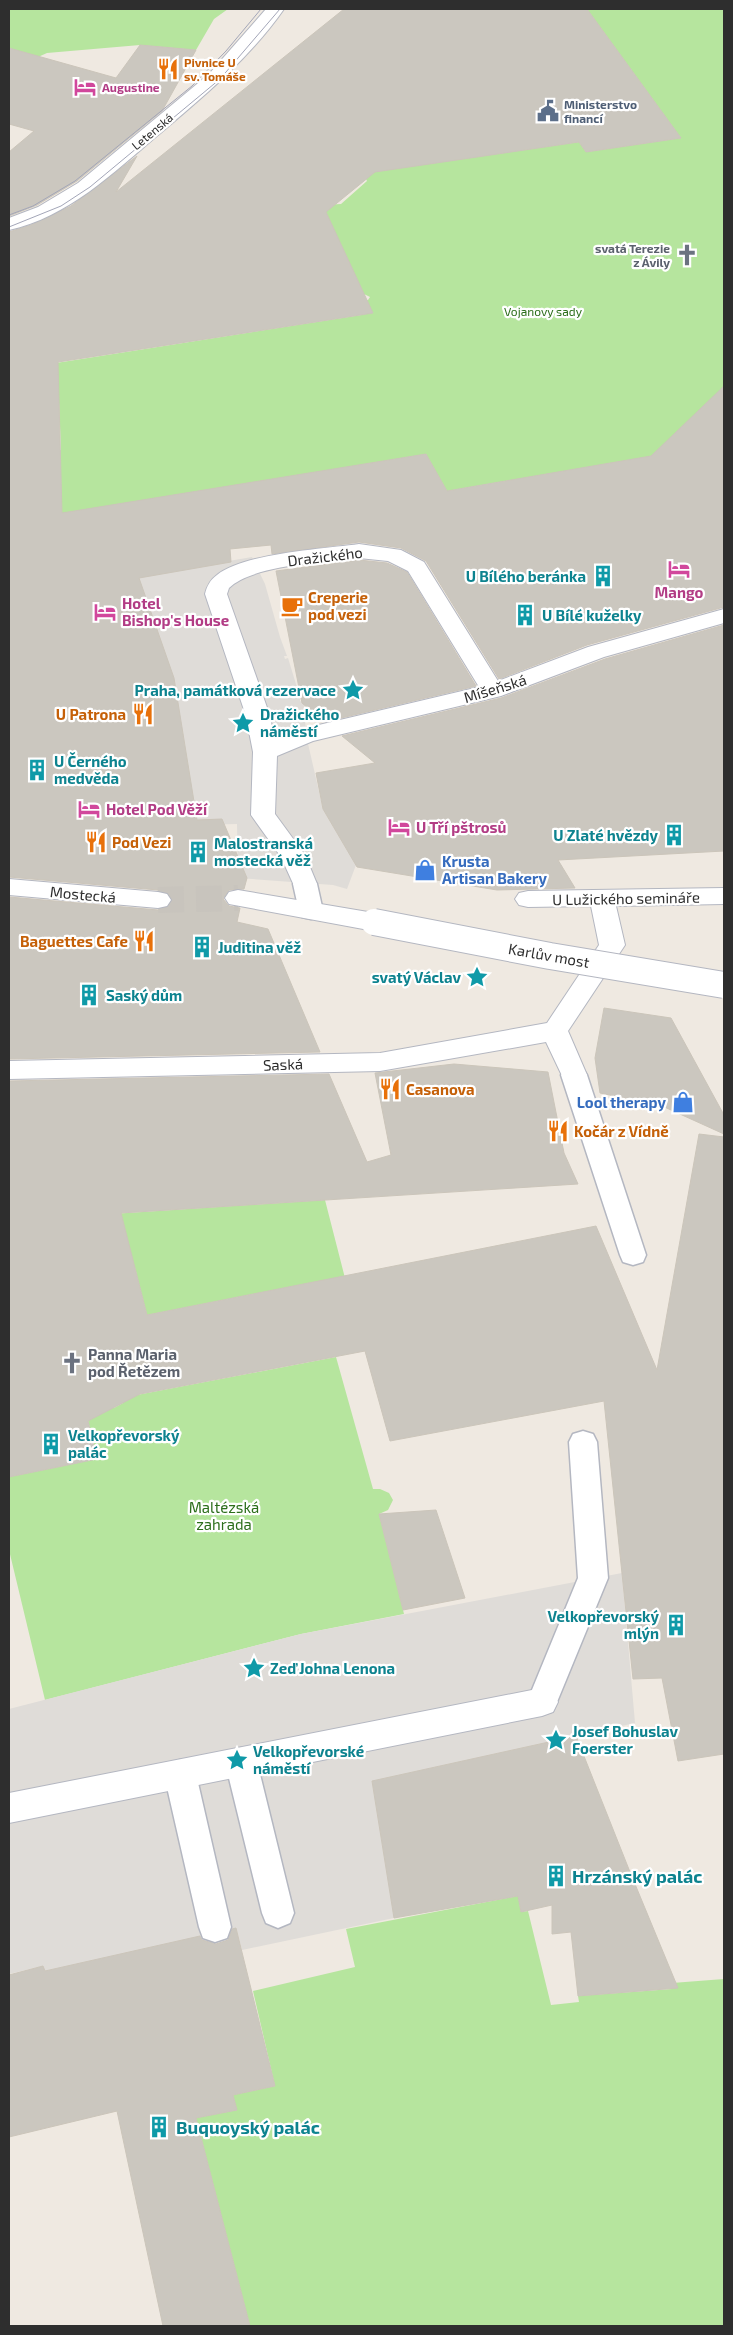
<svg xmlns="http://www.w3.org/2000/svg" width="733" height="2335" font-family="'Exo 2',sans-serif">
<rect width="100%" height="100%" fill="#efe9e1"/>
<path fill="#b6e59e" d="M9,9H228L214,19L196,50L140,45L47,53L38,57L9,48Z
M587,9H724V444L447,491L426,454L39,519V452L61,450L59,402L37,366L361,315L357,302L368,300L370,297L364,294H355L323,205L341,204L367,181L363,173L579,142L586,152L681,138Z
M325,1200L346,1282H315L147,1315L135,1268L9,1298V1225L96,1215Z
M336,1357L373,1489H380L389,1493L393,1500L388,1510L379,1514L404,1614L301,1634L45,1700L9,1550V1477L97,1459L87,1416L106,1398L114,1408L123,1403L121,1398Z
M518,1896L521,1912L528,1911L551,2005L579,2002L578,1996L672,1989V1983L724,1979V2326H250L196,2118L237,2110L233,2095L275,2086L253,1991L355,1967L346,1929Z"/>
<path fill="#dfdcd8" d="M252,557L265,584L280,637L287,656H284L285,659L288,658L299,694L301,695L300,701L304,703L306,735L323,809L356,865L347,889L333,885L238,878L237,824L157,826L171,684L175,683L136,577Z
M622,1573L635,1723L372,1781L394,1918L242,1950L236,1928L45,1971L43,1966L9,1974V1709L301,1634Z"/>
<path fill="#cbc7bf" stroke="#cbc5ba" d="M344,9H587L681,138L586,152L579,142L375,172L326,212L373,313L58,362L62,513L426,454L447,491L651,456L724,386V607L587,645L499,679L426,561L401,548L359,542L272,554L271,545L230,549L231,562L139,578L174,678L197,820L222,819L247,878L244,889L229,890L223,899L229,906L240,908L237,922L268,929L320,1052L9,1059V897L158,910L167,908L173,901L169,893L158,890L9,877V232L31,225L71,206L137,156L116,192Z
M140,45L196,50L162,111L77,181L37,205L9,216V152L34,131L9,124V48L116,78Z
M359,560L387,563L407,572L476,686L324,722L302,703L276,571Z
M724,625V851L558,860L575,888L497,890L357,867L323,809L316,773L375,763L342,736L501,698L605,659Z
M604,1008L671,1018L724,1115V1134L660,1105L600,1093L595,1058Z
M454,1064L548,1072L564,1153L578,1184L121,1213L147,1315L596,1226L657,1370L699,1134L724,1137V1754L678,1761L662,1678L633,1679L604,1401L390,1441L365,1351L140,1394L88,1421L97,1459L9,1477V1081L329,1074L367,1162L391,1155L375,1073Z
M436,1510L465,1598L403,1610L379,1514Z
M576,1736L630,1872L678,1988L578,1996L571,1932L552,1934V1905L521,1912L518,1896L394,1918L372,1781Z
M236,1928L275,2086L233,2095L237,2110L196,2118L250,2326H163L117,2111L9,2137V1975L43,1966L45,1971L200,1936L202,1940L216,1944L228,1940L232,1929Z"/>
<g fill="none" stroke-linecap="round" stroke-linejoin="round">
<path stroke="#c8c4bd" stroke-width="26" stroke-dasharray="26 12" stroke-linecap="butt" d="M158,900L238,898"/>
<g stroke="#b4b7c1" stroke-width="3">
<path id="service" d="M305,876L313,878L317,884L323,911L320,917L311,919L302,917L299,911L293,884L297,878Z
M574,1066L583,1069L587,1075L646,1255L643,1262L633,1265L623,1262L620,1255L561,1075L565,1069Z
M583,1431L593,1434L597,1442L608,1578L557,1702L553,1711L542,1715L531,1711L527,1702L578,1578L569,1442L573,1434Z
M241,1748L252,1752L257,1762L294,1913L290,1923L278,1928L266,1923L262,1913L225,1762L230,1752Z
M180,1760L191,1764L196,1774L231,1927L227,1938L215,1942L203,1938L199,1927L164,1774L169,1764Z"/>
</g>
<g stroke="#b4b7c1" stroke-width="2">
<path id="pedestrian" d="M9,879L158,892L167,894L171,900L167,906L158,908L9,895Z
M238,890L374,913L383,916L387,922L383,928L374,931L229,904L225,898L229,892Z"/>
</g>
<g stroke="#b4b7c1" stroke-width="2">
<path id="minor" d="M266,9H284C250,58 203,97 158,135C113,173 68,217 9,230V218L38,207L78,183L209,74Z
M359,544L401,550L424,562L498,681L588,647L724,609V623L604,657L501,696L313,741L277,756L275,814L305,855L317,884L314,890L305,892L296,890L281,857L251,815L253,752L246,716L205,594C207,586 210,580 217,575C245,553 323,549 359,544ZM359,558L388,561L408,571L479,687L306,728L274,739L270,716L227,594L229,588C252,565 326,562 359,558Z
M724,888V904L616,906L625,945L568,1031L587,1075L583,1082L574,1084L565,1082L546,1042L380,1071L9,1079V1061L380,1053L547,1023L599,945L591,906L528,907L519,905L515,899L519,893L528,891Z
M542,1688L553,1692L558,1702L553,1712L542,1716L9,1823V1793Z"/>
</g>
<use href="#service" fill="#fff" fill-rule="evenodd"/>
<use href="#pedestrian" fill="#fff" fill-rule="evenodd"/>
<use href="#minor" fill="#fff" fill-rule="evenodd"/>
<path stroke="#a3a6b8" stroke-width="1" d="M9,215L33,206L75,181L192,86L226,51L261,9
M9,227L61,206L90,187L220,79L280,9"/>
<g stroke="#b4b7c1" stroke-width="28" stroke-linecap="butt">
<path id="pedestrian-bridge" d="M374,922L550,956L724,985"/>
</g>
<use href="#pedestrian-bridge" stroke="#fff" stroke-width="26"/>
</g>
<defs>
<g id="restaurant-bare" transform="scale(1.725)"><path d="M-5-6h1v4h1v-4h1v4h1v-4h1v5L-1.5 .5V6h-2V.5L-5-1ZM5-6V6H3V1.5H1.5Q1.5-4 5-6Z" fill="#e8710a" stroke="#fff" stroke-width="2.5" paint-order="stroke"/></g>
<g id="hotel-bare" transform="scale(1.725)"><path d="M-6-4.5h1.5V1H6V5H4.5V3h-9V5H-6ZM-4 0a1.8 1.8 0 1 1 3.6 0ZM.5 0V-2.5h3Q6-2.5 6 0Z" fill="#d1479c" stroke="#fff" stroke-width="2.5" paint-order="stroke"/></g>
<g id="civic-bare" transform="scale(1.725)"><path d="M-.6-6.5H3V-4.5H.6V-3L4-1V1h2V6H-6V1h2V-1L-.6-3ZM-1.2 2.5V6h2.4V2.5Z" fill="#5c6f8a" stroke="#fff" stroke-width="2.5" paint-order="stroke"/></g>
<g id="church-bare" transform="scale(1.725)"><path d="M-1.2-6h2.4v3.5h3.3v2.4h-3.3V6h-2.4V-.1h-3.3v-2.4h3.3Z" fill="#6b7280" stroke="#fff" stroke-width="2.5" paint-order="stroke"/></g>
<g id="building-bare" transform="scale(1.725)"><path d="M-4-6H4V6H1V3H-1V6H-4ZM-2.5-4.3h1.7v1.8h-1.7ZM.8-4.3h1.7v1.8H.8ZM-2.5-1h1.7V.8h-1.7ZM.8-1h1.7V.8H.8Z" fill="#0f9aa8" stroke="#fff" stroke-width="2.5" paint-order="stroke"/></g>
<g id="cafe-bare" transform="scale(1.725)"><path d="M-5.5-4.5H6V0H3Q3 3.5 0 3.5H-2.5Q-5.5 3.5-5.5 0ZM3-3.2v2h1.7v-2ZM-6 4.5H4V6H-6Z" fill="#e8710a" stroke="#fff" stroke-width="2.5" paint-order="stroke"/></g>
<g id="sight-bare" transform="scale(1.725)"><path d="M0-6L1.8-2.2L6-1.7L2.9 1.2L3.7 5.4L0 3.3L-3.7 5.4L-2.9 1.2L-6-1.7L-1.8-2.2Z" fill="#0f9aa8" stroke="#fff" stroke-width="2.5" paint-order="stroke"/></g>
<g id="shop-bare" transform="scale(1.725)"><path d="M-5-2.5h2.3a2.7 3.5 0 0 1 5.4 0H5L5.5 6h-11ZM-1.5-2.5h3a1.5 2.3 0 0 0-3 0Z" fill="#3f7fe0" stroke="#fff" stroke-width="2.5" paint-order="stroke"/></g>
</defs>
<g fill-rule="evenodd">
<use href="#restaurant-bare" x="168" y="69"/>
<use href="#hotel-bare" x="85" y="87"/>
<use href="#civic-bare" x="548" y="111"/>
<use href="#church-bare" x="687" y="255"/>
<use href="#hotel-bare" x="679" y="569"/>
<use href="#building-bare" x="603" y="576"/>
<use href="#cafe-bare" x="292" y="606"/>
<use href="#hotel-bare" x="105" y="612"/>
<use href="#building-bare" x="525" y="615"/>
<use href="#sight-bare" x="353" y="690"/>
<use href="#restaurant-bare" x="143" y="714"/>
<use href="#sight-bare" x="243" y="723"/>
<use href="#building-bare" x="37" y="770"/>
<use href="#hotel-bare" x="89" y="809"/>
<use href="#hotel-bare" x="399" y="827"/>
<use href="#building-bare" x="674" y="835"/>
<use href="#restaurant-bare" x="96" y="842"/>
<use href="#building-bare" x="198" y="852"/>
<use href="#shop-bare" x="425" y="870"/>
<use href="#restaurant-bare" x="144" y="941"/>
<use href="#building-bare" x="202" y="947"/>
<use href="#sight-bare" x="477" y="977"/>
<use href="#building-bare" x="89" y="995"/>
<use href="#restaurant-bare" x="390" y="1089"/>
<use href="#shop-bare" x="683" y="1102"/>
<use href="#restaurant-bare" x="558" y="1131"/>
<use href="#church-bare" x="72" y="1363"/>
<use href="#building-bare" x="51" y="1444"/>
<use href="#building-bare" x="676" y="1625"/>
<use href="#sight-bare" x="254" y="1668"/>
<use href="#sight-bare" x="556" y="1740"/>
<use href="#sight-bare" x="237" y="1760"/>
<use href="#building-bare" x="556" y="1876"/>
<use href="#building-bare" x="159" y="2127"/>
</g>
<g text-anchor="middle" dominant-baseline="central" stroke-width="4.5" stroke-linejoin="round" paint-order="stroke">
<g font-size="12" font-weight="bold" fill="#c56008" stroke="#fff" text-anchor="start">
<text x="184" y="62">Pivnice U<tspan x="184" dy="14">sv. Tomáše</tspan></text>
</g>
<g font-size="12" font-weight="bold" fill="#b23c85" stroke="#fff" text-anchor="start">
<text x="102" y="87">Augustine</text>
</g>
<g font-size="12" font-weight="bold" fill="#4e5e75" stroke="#fff" text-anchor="start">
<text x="564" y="104">Ministerstvo<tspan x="564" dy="14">financí</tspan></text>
</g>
<g font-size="12" fill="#2e2e2e" stroke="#fff">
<text transform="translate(152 131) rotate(-40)">Letenská</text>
</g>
<g font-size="12" font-weight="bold" fill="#5b616d" stroke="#fff" text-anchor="end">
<text x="670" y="248">svatá Terezie<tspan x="670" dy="14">z Ávily</tspan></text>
</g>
<g font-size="12" fill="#2c6e1b" stroke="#fff">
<text x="543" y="311">Vojanovy sady</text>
</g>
<g font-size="15" fill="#2e2e2e" stroke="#fff">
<text transform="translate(325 556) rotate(-7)">Dražického</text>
<text transform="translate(495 688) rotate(-17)">Míšeňská</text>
<text transform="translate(83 894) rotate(5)">Mostecká</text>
<text transform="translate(626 898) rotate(-1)">U Lužického semináře</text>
<text transform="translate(549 955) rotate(10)">Karlův most</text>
<text transform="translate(283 1064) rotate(-2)">Saská</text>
</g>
<g font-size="15" font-weight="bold" fill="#0d838f" stroke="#fff" text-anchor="start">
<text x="586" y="576" text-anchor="end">U Bílého beránka</text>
<text x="542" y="615">U Bílé kuželky</text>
<text x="336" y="690" text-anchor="end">Praha, památková rezervace</text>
<text x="260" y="714">Dražického<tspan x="260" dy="17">náměstí</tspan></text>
<text x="54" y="761">U Černého<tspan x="54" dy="17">medvěda</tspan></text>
<text x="658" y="835" text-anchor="end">U Zlaté hvězdy</text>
<text x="214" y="843">Malostranská<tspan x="214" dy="17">mostecká věž</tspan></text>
<text x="218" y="947">Juditina věž</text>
<text x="461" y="977" text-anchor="end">svatý Václav</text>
<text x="106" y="995">Saský dům</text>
<text x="68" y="1435">Velkopřevorský<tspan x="68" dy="17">palác</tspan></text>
<text x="659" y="1616" text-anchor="end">Velkopřevorský<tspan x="659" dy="17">mlýn</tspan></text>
<text x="270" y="1668">Zeď Johna Lenona</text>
<text x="572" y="1731">Josef Bohuslav<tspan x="572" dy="17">Foerster</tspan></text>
<text x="253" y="1751">Velkopřevorské<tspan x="253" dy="17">náměstí</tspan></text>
</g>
<g font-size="15" font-weight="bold" fill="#b23c85" stroke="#fff" text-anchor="start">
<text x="679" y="592" text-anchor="middle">Mango</text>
<text x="122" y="603">Hotel<tspan x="122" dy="17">Bishop's House</tspan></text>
<text x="106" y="809">Hotel Pod Věží</text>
<text x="416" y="827">U Tří pštrosů</text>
</g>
<g font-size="15" font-weight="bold" fill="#c56008" stroke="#fff" text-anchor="start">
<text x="308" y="597">Creperie<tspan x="308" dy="17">pod vezi</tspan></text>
<text x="126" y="714" text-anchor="end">U Patrona</text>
<text x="112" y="842">Pod Vezi</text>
<text x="128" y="941" text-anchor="end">Baguettes Cafe</text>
<text x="406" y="1089">Casanova</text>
<text x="574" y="1131">Kočár z Vídně</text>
</g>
<g font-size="15" font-weight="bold" fill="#366cbe" stroke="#fff" text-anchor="start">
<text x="442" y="861">Krusta<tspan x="442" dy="17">Artisan Bakery</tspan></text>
<text x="666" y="1102" text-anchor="end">Lool therapy</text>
</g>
<g font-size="15" font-weight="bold" fill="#5b616d" stroke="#fff" text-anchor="start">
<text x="88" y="1354">Panna Maria<tspan x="88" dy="17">pod Řetězem</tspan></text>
</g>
<g font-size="15" fill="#2c6e1b" stroke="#fff">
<text x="224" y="1507">Maltézská<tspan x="224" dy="17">zahrada</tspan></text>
</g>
<g font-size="18" font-weight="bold" fill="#0d838f" stroke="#fff" text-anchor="start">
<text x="572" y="1876">Hrzánský palác</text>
<text x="176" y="2127">Buquoyský palác</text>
</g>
</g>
<rect width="733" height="2335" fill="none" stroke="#2e2e2e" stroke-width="20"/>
</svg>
